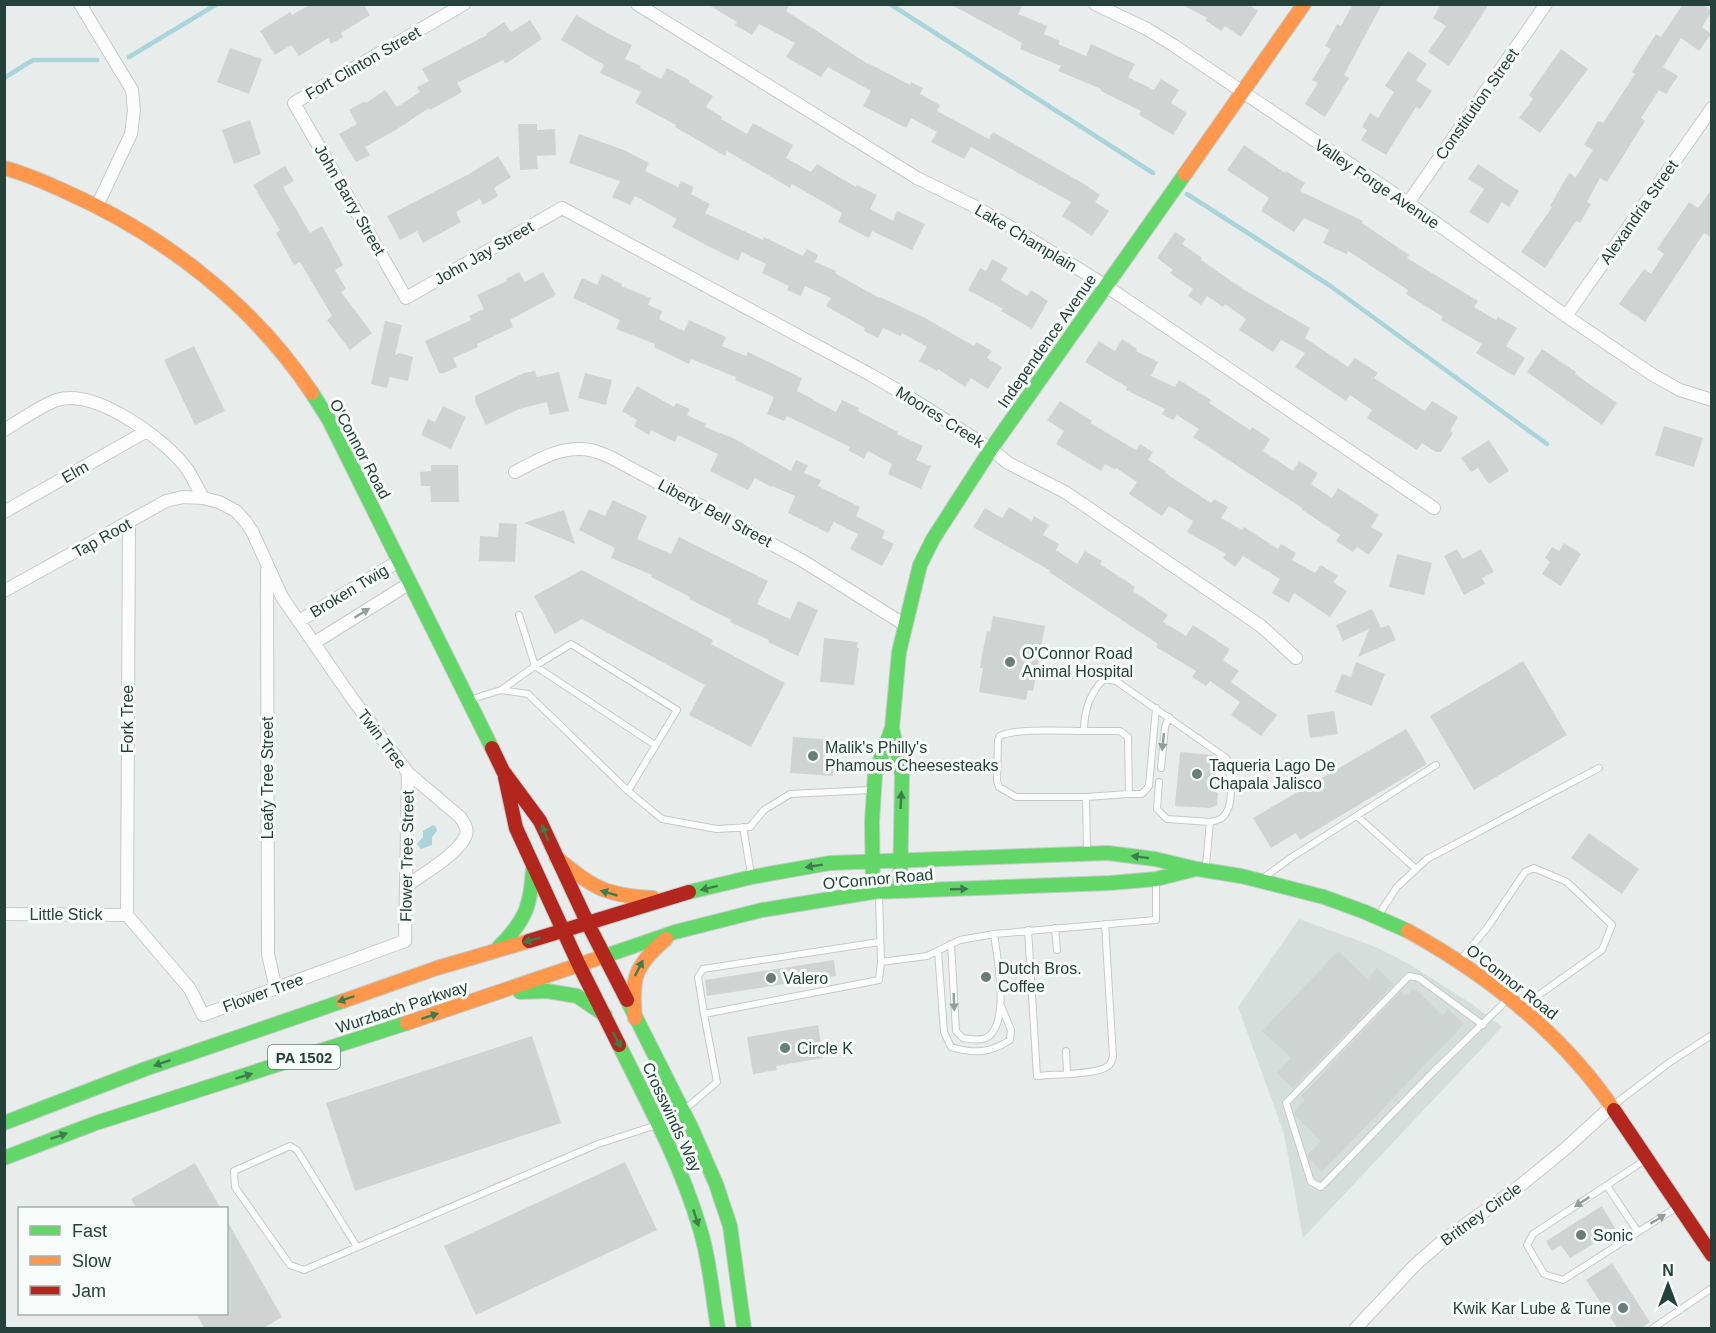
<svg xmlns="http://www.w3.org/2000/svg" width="1716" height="1333" font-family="Arial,sans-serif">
<rect width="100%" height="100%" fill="#e8edeb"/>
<path fill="#d6dedb" d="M1299,919L1376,947L1409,964L1472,1004L1502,1027L1303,1238L1284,1134L1238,1007Z"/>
<path fill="#a9d4db" d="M433,825L436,827L437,831L432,837V845L421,849L417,844L423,837V831Z"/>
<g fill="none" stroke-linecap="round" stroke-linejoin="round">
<path stroke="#a9d4db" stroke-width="4.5" d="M890,4L1153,173
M129,57L217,4
M4,78L33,60H97
M1187,194L1329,285L1547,444"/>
</g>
<path fill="#cfd4d2" d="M311,4H363L370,15L341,33L343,37L331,44L328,38L299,56L291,45L275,55L260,31L290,12L292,15Z
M707,4H790L786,11L868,64V63L910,85L911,82L923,88L920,94L940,105L937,111L989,139L993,132L1084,184L1100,195L1095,202L1109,211L1092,236L1062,216L1071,202L971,147L964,159L931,142L937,132L911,118L906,128L863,106L871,91L828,67L821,77L786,57L795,43L759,24L752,35L735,25L737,22Z
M950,4H1023L1018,14L1047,26L1044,34L1060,41L1058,44L1086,56L1091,44L1135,64L1128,77L1154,90L1161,79L1179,90L1171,103L1187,113L1173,135L1139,115L1141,111L1101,91V89L1058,71L1061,66L1020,49L1022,43Z
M1181,4H1248L1258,11L1241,37L1225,26L1221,31L1205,20L1207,18Z
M1353,4H1382L1344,75L1349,78L1325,117L1305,104L1318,83L1312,80L1331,49L1325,46L1337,24L1341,26Z
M1441,4H1489L1449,66L1428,52L1446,26L1433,18Z
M1683,4H1702L1712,11L1702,27L1711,34L1699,51L1681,38L1663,67L1678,76L1666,94L1659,90L1641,118L1645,121L1607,182L1600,178L1587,202L1591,204L1580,223L1576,221L1545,268L1521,252L1552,207L1550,206L1569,173L1576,177L1593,150L1584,145L1598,121L1603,123L1635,74L1632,72L1656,34L1661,37Z
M576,15L611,35L632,45L625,59L641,66L640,68L661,79L667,68L689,80V82L713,96L706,107L722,117L721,119L747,134L753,123L793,145L786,158L811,172L817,164L856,187L857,185L877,195L870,209L893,221L897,211L925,224L912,250L872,231L869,238L838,222L842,213L792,184L790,188L727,151L725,156L675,127L676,125L635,103L641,92L600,73L604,65L561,40Z
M530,20L542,39L505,64L503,60L457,83L462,92L430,110L429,108L394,131L365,147L370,155L356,162L339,134L357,124L349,110L365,101L366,103L385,90L397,107L420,92L417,87L429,81L422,69L487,35L486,34L504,22L511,32Z
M230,48L262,59L249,94L217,82Z
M1561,49L1588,69L1540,133L1519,118L1533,99L1529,95Z
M1408,51L1427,64L1416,80L1432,91L1420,109L1416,107L1386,155L1361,140L1367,130L1362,127L1370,113L1378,118L1394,92L1385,86Z
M250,120L261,154L234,164L222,130Z
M518,124H537V130L555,129L556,155L537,156L538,169L520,170Z
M579,134L624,150L649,163L645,171L678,187L681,181L694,187L691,194L710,204L705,213L763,240L764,237L803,256L807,249L818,255L815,262L836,271L835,273L879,298L880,297L925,318L974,346L976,342L992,351L987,358L1002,367L988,389L971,378L965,387L938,369L937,371L919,361L927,347L902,333L901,336L883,328L878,338L864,331L865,328L826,306L831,298L805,286L801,296L787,290L789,286L762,273L766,264L742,252L738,261L706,245L672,227L677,219L635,196L630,205L612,197L620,181L569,163Z
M1244,145L1285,173L1286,171L1305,183L1300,191L1363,221L1362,223L1409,255L1407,258L1478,301L1474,307L1496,320L1498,317L1517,328L1506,346L1525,358L1514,376L1476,353L1482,344L1441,320L1443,317L1406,294L1408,290L1348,251L1347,254L1323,243L1329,230L1304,218L1294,232L1261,211L1269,198L1227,170Z
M498,156L511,177L494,188L498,196L483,205L480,199L456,212L461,222L423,243L417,231L400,240L387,216L469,174Z
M1478,164L1519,191L1509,207L1502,202L1488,224L1469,212L1484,189L1468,179Z
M285,166L294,181L283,187L310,233L322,226L343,265L335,270L346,289L341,292L372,333L350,350L327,320L332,316L300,262L294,265L276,233L280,230L253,185Z
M1712,189V238L1704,233L1645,322L1619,304L1644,269L1651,274L1664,254L1657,249L1689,202L1698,208Z
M1175,232L1186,239L1182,244L1202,258L1201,260L1243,289L1310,328L1305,338L1348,367L1355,358L1378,373L1374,378L1425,411L1432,401L1458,417L1450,431L1453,433L1441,452H1436L1422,443L1417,450L1367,418L1372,410L1350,395L1346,401L1295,367L1305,353L1281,340L1273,352L1239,330L1246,319L1225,304L1223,307L1207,296L1201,305L1188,296L1193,289L1170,273L1173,270L1157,258Z
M992,259L1008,268L1001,280L1027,296L1031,290L1048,301L1032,329L1001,311L1003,309L968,290L980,268L986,271Z
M519,272L525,282L543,272L556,295L510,320L513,327L477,344L478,347L453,358L457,367L444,373H439L425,341L471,320L469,316L484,309L477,295L507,281L506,279Z
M602,274L622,284L621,286L651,298L648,305L662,311L659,319L684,331L689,320L726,337L722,346L746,356L748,352L802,378L797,391L813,399V400L836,412L842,400L859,408L858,411L898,432L897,434L923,446L916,460L931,466L921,489L888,474L892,464L868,451L864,459L848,450L850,447L787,416L784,421L767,414L774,397L735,380L736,377L691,359L689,364L654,347L655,344L616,329L620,320L573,298L582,278L597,285Z
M385,321L402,325L395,355L399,353L413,357L408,381L390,377L387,388L371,384Z
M1122,339L1137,349L1136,351L1158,362L1151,376L1175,387L1179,380L1211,400L1209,403L1250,430L1252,427L1270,439L1263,451L1293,471L1299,461L1318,473L1311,484L1332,498L1338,488L1379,515L1371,527L1383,534L1369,555L1357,547L1353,552L1336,541L1340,535L1301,509L1302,508L1193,437L1199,429L1177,415L1173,420L1162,414L1165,409L1126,390L1127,387L1085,362L1099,341L1115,351Z
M194,346L225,411L195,425L164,360Z
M1542,349L1576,372L1575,374L1617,403L1602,425L1527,372Z
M535,371L537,377L559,372L569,411L550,415L547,402L519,409L486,425L475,401V396L524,373Z
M585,373L612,380L606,405L578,398Z
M637,386L674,407L676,403L690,409L687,415L706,424L705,427L733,438L791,471L796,460L808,465L804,473L821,480L818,486L860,507L856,516L885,531L882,538L894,544L882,566L850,549L858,534L834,522L828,533L788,513L795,496L772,486L771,487L755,478L748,490L710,471L718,454L678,435L675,442L651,430L649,435L634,426L637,420L622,411Z
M1060,401L1092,421L1090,423L1136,450L1140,444L1153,452L1148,460L1166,471L1165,473L1211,503L1214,499L1228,507L1221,518L1242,530L1244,527L1278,549L1281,544L1296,553L1292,560L1315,573L1321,565L1338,576L1333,582L1347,591L1330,617L1294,593L1289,603L1272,593L1280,579L1243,556L1235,567L1223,558L1226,554L1187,532L1193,521L1169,506L1162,516L1129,494L1137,482L1116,468L1115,470L1105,464L1101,471L1056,444L1064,431L1047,420Z
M443,406L466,417L451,449L421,435L428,419L435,422Z
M1664,426L1703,438L1694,467L1655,455Z
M1489,440L1509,471L1489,484L1478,468L1471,472L1461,458Z
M431,465H458L459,502H431L430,486H421L420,472L431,471Z
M613,500L647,516L637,539L671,554L679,537L768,581L757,604L790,619L798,601L818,610L798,656L768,642L769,640L730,622L731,620L689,599L690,597L651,577L652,575L611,558L615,548L579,530L589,509L605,516Z
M1009,507L1032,521L1034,516L1049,525L1043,535L1059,544L1056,550L1077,564L1085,551L1102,561L1100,564L1135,587L1133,591L1168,615L1163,622L1186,636L1193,625L1230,649L1223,660L1239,671L1231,682L1277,715L1261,736L1231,715L1240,702L1210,681L1206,686L1192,677L1196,671L1156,647L1158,644L1049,572L1051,571L973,527L985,508L1002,518Z
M564,510L575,544L524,523Z
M499,523L517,524L515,562L479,561L480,536L498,537Z
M1564,543L1581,554L1561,586L1542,574L1550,562L1545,558L1552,547L1559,551Z
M1457,549L1463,559L1481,549L1494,572L1482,578L1485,584L1464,595L1444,556Z
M1397,554L1432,563L1424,595L1389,587Z
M582,570L713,640L711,644L785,683L751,747L689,715L705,685L582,619L555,634L534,596Z
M1372,609L1381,628L1389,625L1396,640L1358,657L1369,629L1343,641L1336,625Z
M993,616L1045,626L1033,691L1028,690L1026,700L979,692L983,668H980L982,655L987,631L990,632Z
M824,638L858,642L857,648H859L854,685L820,682Z
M1523,661L1567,735L1474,790L1430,716Z
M1356,662L1385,674L1372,706L1335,692L1342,674L1351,677Z
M1334,711L1338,734L1310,738L1307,715Z
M1406,729L1427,764L1300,840L1296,833L1271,848L1253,818Z
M793,737L836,740L833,776L790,773Z
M1180,752L1212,755L1217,758L1215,792L1218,793L1217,805L1210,808L1175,806Z
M1589,833L1639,869L1622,894L1571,858Z
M1338,951L1367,979L1377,968L1394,984L1293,1088L1277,1073L1291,1058L1262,1031Z
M834,960L836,976L707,996L705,980Z
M1414,988L1442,1015L1448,1009L1464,1024L1322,1172L1309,1159L1308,1154L1321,1141L1296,1117L1294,1112L1305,1100L1301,1096L1401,991L1406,996Z
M818,1025L823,1058L776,1066L777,1070L753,1074L747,1037Z
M532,1036L561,1123L355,1191L326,1103Z
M625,1162L657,1230L476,1315L444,1246Z
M195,1163L221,1209H137L131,1199Z
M1602,1206L1616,1230L1570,1258L1561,1245L1552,1251L1546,1241Z
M226,1219L282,1317L262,1329H205L196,1314H226Z
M1612,1263L1650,1322L1640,1329H1618L1586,1280Z"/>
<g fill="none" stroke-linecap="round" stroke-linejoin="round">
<g stroke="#c5cac8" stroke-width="8">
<path id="lane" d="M519,615L535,666L571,644L677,710L628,791
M501,690L535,666L655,745
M469,700L501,690L528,694L628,791L662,819L717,829L750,827L764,810L790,794L871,790
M1084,731H1120L1128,737L1129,794L1086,797H1016L999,787L997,781L998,740L1000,736C1017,728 1063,731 1084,731Z
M1084,731C1084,711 1089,694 1104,679L1116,681L1226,758C1230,773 1236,804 1223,817C1220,820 1214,821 1210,822L1206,865
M1161,768L1165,727L1169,717
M1159,782L1157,809L1167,819L1210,822
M1129,794H1142L1149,786L1156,708
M1086,797L1087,850
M1357,816L1416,869
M743,827L751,874
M1266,876L1292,857L1436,765
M1379,914L1397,887L1427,859L1599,768
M1055,928L1057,950
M1028,930L1037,1076C1052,1074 1098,1075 1108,1066C1111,1064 1112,1060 1113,1057L1105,924
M951,944L956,1031L963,1038C970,1039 979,1041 986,1038C1011,1025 997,957 994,934
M938,951L944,1032L951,1047C973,1054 991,1053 1010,1040L1011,1030L1001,1006
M1462,958L1487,928L1525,872L1534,868L1567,882L1612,925L1602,950L1526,1004
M881,962L927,956L960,940L994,934L1156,920V883
M704,1014L698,977L703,969L879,942
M1483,1025L1419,978L1409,976L1286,1103L1311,1182L1321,1187L1432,1073L1507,1000
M1066,1051L1067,1073
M1615,1104L1670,1062L1712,1035
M1642,1162L1533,1234L1527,1245L1544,1274L1563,1280L1674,1209
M1607,1186L1638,1232
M357,1247L297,1150L290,1146L234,1171L235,1187L290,1265L304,1270L598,1144L660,1124L683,1111L717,1082L704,1014L879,980L881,962L879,896
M1653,1328L1712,1288"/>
</g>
<g stroke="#c5cac8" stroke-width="14">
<path id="street" d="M80,4L132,90L134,110L131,134L97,206
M464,4L294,103L406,298L562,208L871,375L909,397L991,449L1008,463L1065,492L1261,626L1296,658
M637,4L917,178L972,205L1021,233L1106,286L1434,508
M1095,4L1147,29L1173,45L1408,203L1566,316L1653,375L1680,390L1712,400
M1408,203L1546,4
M1566,316L1712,108
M4,430C19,421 42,405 57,400C95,387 167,441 187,469C193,478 198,489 203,498
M515,472C538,460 562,445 590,450C597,451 605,455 612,458L803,561L905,625
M4,512L145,432
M267,570L268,954L276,989
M4,591L166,501L183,497L203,498L219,502L236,511L245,521L252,531L282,597L351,697L408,773L460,817C464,823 468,828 466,835C460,853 422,874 407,886
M299,621L399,561
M314,643L410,583
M4,914L127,915
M127,915L190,989L203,1015L405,941L408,773
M127,915L129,523
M1356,1328L1416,1264L1445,1239L1516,1189L1565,1149L1612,1106"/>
</g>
<g stroke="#c3cbc8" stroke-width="16">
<path id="fast" d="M312,393L329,420L492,748
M892,728L902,775L900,891
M689,892L752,877L830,863L1108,853L1155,859L1197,869L1241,876L1324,897L1365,912L1408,931
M873,892L872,822L875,774L892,728L899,652L920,565L933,539L991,449L1185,174
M499,947C526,920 531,905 533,867
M602,957L675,932L762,910L873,892L1110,883L1156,879L1192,870
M520,992L547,991L577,996L605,1015
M627,1000L691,1127L716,1184L730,1226L744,1328
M619,1045C649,1105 681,1164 700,1229C710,1260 712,1295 718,1328
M4,1123L145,1069L343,1001
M4,1158L96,1123L407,1023"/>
</g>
<g stroke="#c3cbc8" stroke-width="16">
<path id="slow" d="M4,168C25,173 44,182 64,191C162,234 252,303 312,393
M1185,174L1304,4
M556,857C591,887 606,896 653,898
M1408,931C1489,976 1562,1033 1614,1110
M343,1001L437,968L529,941
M635,1018C631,978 635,965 666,939
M407,1023L602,957"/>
</g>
<g stroke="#c3cbc8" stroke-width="16">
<path id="jam" d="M492,748L503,771L540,821L588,924L627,1000
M505,777L516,828L579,965L619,1045
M529,941L689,892
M1614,1110L1712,1255"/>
</g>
<use href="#lane" stroke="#fcfcfc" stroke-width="6"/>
<use href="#street" stroke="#fcfcfc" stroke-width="12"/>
<use href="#fast" stroke="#63d668" stroke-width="14"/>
<use href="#slow" stroke="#ff974d" stroke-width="14"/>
<use href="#jam" stroke="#b3261e" stroke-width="14"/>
</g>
<defs><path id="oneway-solid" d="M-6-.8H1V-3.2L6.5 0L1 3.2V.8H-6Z" transform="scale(1.5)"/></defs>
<g fill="#909f9b">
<use href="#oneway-solid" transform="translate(362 613) rotate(-32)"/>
<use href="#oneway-solid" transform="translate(1163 742) rotate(96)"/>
<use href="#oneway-solid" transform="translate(954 1002) rotate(88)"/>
<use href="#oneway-solid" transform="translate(1582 1202) rotate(147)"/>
<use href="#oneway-solid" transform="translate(1658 1219) rotate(-32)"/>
</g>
<g fill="#3d7d4c">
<use href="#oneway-solid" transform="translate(901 800) rotate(-87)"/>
<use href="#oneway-solid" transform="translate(545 833) rotate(-113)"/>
<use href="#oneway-solid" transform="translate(1140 857) rotate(-173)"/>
<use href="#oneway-solid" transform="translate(814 866) rotate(171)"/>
<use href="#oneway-solid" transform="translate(709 888) rotate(166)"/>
<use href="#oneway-solid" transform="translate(959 889) rotate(-2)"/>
<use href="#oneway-solid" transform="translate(609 893) rotate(-163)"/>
<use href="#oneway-solid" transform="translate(532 940) rotate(164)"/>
<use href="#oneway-solid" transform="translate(639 968) rotate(-63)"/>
<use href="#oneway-solid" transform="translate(346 999) rotate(161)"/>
<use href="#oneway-solid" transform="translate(430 1016) rotate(-18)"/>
<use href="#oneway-solid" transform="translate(617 1040) rotate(63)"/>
<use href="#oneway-solid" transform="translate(162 1063) rotate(161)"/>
<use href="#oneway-solid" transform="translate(244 1076) rotate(-17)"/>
<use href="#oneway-solid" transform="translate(59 1136) rotate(-19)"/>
<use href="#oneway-solid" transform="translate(696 1218) rotate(72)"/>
</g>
<g fill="#697e78" stroke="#f7fbf9" stroke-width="2">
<circle cx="1010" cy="662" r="6"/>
<circle cx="813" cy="756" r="6"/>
<circle cx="1197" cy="774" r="6"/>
<circle cx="986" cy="977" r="6"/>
<circle cx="771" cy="978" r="6"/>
<circle cx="785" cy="1048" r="6"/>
<circle cx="1581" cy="1235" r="6"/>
<circle cx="1623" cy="1308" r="6"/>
</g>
<g text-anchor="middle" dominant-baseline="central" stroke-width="6" stroke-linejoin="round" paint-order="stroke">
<rect fill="#f7fbf9" stroke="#637a73" stroke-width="1.5" x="268" y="1045" width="72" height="24" rx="4.5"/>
<g font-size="15" font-weight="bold" fill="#24423a">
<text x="304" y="1057">PA 1502</text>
</g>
<g font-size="16" fill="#24423a" stroke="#f7fbf9">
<text transform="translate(363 63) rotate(-30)">Fort Clinton Street</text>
<text transform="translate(1477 104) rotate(-55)">Constitution Street</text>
<text transform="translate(1377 184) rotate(34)">Valley Forge Avenue</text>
<text transform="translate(350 200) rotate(60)">John Barry Street</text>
<text transform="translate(1639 212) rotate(-55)">Alexandria Street</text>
<text transform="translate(1026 238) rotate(31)">Lake Champlain</text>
<text transform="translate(484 253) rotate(-30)">John Jay Street</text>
<text transform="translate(1047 341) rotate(-55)">Independence Avenue</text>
<text transform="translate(940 417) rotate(32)">Moores Creek</text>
<text transform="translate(360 449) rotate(62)">O'Connor Road</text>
<text transform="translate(75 472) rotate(-30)">Elm</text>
<text transform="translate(715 513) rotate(28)">Liberty Bell Street</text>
<text transform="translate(102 538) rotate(-29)">Tap Root</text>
<text transform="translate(349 591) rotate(-31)">Broken Twig</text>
<text transform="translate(127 719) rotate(-90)">Fork Tree</text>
<text transform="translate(382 739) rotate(53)">Twin Tree</text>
<text transform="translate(267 778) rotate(-90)">Leafy Tree Street</text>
<text transform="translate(407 856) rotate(-89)">Flower Tree Street</text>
<text transform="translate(878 879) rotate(-5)">O'Connor Road</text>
<text x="66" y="914">Little Stick</text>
<text transform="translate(1512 982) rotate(38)">O'Connor Road</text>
<text transform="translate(263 993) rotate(-20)">Flower Tree</text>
<text transform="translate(402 1007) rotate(-18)">Wurzbach Parkway</text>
<text transform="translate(672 1117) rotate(65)">Crosswinds Way</text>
<text transform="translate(1481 1214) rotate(-36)">Britney Circle</text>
</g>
<g font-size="16" fill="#24423a" stroke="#f7fbf9" text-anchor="start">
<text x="1022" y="653">O'Connor Road<tspan x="1022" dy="18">Animal Hospital</tspan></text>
<text x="825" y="747">Malik's Philly's<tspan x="825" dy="18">Phamous Cheesesteaks</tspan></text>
<text x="1209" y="765">Taqueria Lago De<tspan x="1209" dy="18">Chapala Jalisco</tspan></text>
<text x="998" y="968">Dutch Bros.<tspan x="998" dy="18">Coffee</tspan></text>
<text x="783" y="978">Valero</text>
<text x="797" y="1048">Circle K</text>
<text x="1593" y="1235">Sonic</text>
<text x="1611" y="1308" text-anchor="end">Kwik Kar Lube &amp; Tune</text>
</g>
</g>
<rect width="1716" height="1333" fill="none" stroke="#24423a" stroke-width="12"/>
<rect x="18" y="1207" width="210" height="108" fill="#f7fbf9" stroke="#a3b1ad" stroke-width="1.5"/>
<rect x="30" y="1226" width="30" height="9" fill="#63d668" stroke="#a3b1ad" stroke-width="1.5"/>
<text x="72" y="1237" font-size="18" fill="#24423a">Fast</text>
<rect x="30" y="1256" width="30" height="9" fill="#ff974d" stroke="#a3b1ad" stroke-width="1.5"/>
<text x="72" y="1267" font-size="18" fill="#24423a">Slow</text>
<rect x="30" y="1286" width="30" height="9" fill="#b3261e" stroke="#a3b1ad" stroke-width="1.5"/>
<text x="72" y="1297" font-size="18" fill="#24423a">Jam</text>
<g transform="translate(1668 1285)" stroke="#f7fbf9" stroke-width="4.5" paint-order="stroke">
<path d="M0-4.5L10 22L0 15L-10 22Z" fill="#24423a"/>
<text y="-9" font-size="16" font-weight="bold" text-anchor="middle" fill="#24423a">N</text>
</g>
</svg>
